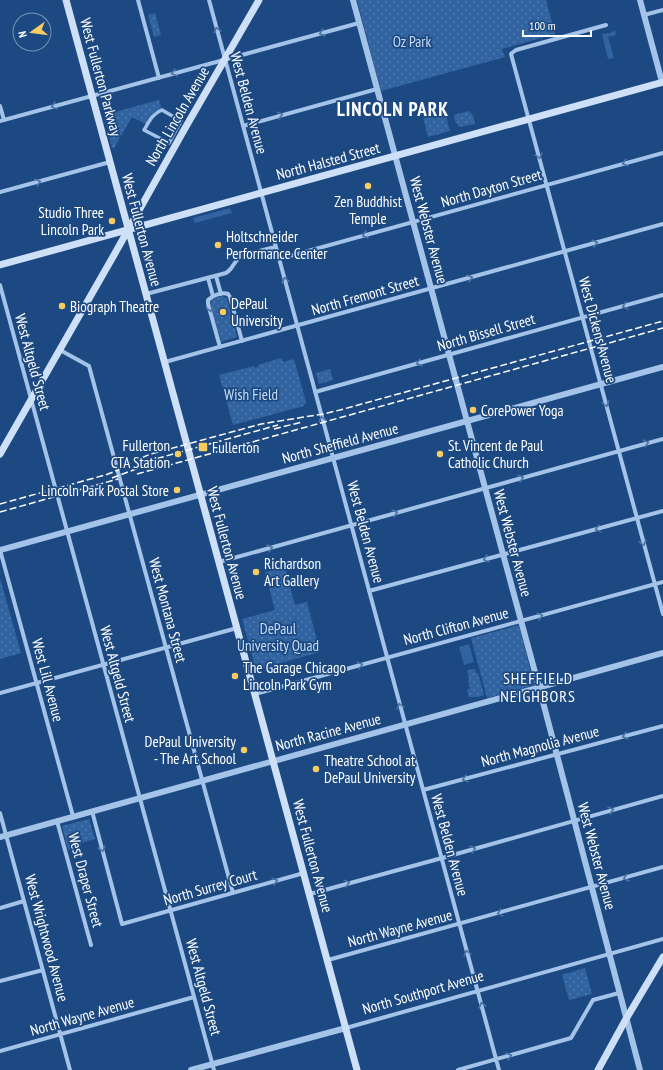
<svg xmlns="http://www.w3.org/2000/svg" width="663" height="1070" font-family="'PT Sans Narrow',sans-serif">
<defs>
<pattern id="park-dots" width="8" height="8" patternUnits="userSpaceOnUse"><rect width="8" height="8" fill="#3163a0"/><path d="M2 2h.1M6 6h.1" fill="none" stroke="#507aae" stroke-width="1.8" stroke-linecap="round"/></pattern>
</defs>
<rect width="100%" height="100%" fill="#1d4982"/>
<path fill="#3163a0" d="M615,30L616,35L608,37L614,58L608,59L602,34L610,33Z
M230,208L232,213L195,223L193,218Z
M469,644L474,662L464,665L459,647Z"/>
<path fill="url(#park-dots)" d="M357,0H546L555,34L502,49L505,57L381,91Z
M155,13L161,35L154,37L148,15Z
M159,100L162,110L157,112L147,125L132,117L114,148H112L104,115Z
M469,111L473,115L475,124L459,127L455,121L454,115Z
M445,112L450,131L428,137L423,117Z
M223,296L227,299L237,337L221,342L210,304C212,298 218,297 223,296Z
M281,358L283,362L294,359L306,402L304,406L233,425L219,375L254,366L255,368L258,367V365Z
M330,369L333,380L319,384L316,373Z
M285,567L295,605L307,602L320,652L256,670L242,619L275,610L265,572Z
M0,578L21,653L0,659Z
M519,625L534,685L487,698L471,638Z
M473,669H475L476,673H478L484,695L478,697H469L467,690L470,688L468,681L469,678L467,671L469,670Z
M89,819L95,839L81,843V846L68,850L62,826Z
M585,968L592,994L569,1000L562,975Z"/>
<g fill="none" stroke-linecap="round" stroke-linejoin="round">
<path stroke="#a3c3e9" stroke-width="3.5" d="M162,110L181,121L169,143L144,130C149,122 152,114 162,110Z"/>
<path stroke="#a3c3e9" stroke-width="4" d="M138,0L159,78
M209,0L499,1070
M644,15L663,10
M606,25L516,50L512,53L511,54L663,614
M0,106L4,120
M0,121L359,23
M243,126L377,89
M0,192L110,162
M279,259L663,153
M216,276L221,294
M208,278L213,296
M0,285L214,1070
M146,294L226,273C233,269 233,263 239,258C244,254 268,249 276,247
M220,347L208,304V300C213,295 222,292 228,294L230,297L242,341
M60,350L89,366L233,893
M165,362L663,224
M315,392L663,295
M0,550L73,816
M219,562L663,439
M369,591L663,511
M0,693L237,628
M255,694L663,582
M423,790L663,726
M92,811L122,924L304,873
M0,813L70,1070
M57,821L91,945
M310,894L442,858L663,796
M0,908L24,901
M328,960L663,867
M0,981L43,970
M346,1028L663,939
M0,1051L194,997
M458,1070L571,1038L593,1000L619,993"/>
<path stroke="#a3c3e9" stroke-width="6" d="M353,0L539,687L640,1070
M640,0L662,82
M0,550L663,367
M0,837L663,653
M191,1070L346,1028"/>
<path stroke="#cee0f7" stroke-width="7" d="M66,0L357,1070
M0,265L663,82
M0,454L114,255L184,130L259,0
M598,1070L626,1019L663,957"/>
<path stroke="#fff" stroke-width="1.5" stroke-dasharray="7 3" stroke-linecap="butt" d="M274,429L302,422
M138,465L159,458L278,425
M137,474L663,328
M112,478L144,466
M0,504L105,475C121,470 135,460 151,454L261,424L323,414L340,410L663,321
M0,512L118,479"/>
</g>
<defs><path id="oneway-chevron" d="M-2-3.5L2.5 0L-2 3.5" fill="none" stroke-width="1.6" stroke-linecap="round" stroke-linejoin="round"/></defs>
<g stroke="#4c74a6">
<use href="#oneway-chevron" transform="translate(217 30) rotate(-105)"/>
<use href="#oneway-chevron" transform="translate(322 33) rotate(165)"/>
<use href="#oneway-chevron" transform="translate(174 73) rotate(164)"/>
<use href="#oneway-chevron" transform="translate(54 106) rotate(165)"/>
<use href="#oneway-chevron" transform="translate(280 115) rotate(-15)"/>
<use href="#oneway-chevron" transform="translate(539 156) rotate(75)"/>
<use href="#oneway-chevron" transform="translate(625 163) rotate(165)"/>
<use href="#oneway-chevron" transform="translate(38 182) rotate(-16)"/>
<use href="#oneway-chevron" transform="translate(365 235) rotate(164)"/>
<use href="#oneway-chevron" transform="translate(595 243) rotate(-16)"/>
<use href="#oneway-chevron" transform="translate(470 278) rotate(-16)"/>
<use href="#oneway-chevron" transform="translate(285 280) rotate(-105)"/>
<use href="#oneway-chevron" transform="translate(625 306) rotate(164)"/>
<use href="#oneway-chevron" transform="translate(210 309) rotate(76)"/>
<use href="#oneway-chevron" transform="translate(419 363) rotate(164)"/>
<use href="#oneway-chevron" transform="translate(606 404) rotate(75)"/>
<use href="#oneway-chevron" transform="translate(322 419) rotate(-105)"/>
<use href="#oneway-chevron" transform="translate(646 443) rotate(-15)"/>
<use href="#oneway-chevron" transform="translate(521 478) rotate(-16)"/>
<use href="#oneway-chevron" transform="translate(395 513) rotate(-16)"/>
<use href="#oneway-chevron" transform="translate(598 529) rotate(165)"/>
<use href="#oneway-chevron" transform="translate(643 543) rotate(75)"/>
<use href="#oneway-chevron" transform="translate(270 548) rotate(-16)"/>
<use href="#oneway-chevron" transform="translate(486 559) rotate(165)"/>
<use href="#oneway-chevron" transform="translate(540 616) rotate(-15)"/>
<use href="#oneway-chevron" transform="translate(360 665) rotate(-15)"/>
<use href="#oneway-chevron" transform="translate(400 706) rotate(-105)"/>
<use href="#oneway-chevron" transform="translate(625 736) rotate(165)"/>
<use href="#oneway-chevron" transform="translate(465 779) rotate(165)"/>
<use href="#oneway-chevron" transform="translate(611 810) rotate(-16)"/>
<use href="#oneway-chevron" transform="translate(102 849) rotate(75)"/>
<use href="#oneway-chevron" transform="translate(473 849) rotate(-16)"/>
<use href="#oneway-chevron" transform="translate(626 878) rotate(164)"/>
<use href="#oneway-chevron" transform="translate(275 881) rotate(-16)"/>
<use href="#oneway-chevron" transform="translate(347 883) rotate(-15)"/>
<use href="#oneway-chevron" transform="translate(500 913) rotate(165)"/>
<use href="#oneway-chevron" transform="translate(467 953) rotate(-105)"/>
<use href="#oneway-chevron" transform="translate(482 1005) rotate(-105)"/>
<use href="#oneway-chevron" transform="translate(509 1056) rotate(-16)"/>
</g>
<g fill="#f9cc61" stroke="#1d4982" stroke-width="1.5">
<circle cx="368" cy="186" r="4"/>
<circle cx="112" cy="221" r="4"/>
<circle cx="218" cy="245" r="4"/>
<circle cx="62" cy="306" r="4"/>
<circle cx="223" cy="312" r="4"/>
<circle cx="473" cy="410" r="4"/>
<rect x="198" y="442" width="10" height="10" rx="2"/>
<circle cx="178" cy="454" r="4"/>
<circle cx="440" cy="454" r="4"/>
<circle cx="177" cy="490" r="4"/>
<circle cx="256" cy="572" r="4"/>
<circle cx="235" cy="676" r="4"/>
<circle cx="244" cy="750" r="4"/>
<circle cx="316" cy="769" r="4"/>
</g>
<g text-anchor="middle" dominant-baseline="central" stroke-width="3.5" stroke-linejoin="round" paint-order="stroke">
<g font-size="15" fill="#c7ddf7" stroke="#1d4982">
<text x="412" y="41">Oz Park</text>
<text x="251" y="394">Wish Field</text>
<text x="278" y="628">DePaul<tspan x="278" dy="17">University Quad</tspan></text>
</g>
<g font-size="15" fill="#fff" stroke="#1d4982">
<text transform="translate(101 77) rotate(75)">West Fullerton Parkway</text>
<text transform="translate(249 103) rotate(75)">West Belden Avenue</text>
<text transform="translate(177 116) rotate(-60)">North Lincoln Avenue</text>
<text transform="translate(328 161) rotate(-15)">North Halsted Street</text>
<text transform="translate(491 188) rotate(-16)">North Dayton Street</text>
<text transform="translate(142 230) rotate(75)">West Fullerton Avenue</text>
<text transform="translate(429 230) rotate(75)">West Webster Avenue</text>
<text transform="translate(365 295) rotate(-16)">North Fremont Street</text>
<text transform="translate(598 330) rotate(75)">West Dickens Avenue</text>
<text transform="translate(486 332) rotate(-16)">North Bissell Street</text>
<text transform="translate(33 362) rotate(75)">West Altgeld Street</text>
<text transform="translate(340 443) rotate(-15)">North Sheffield Avenue</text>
<text transform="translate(366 532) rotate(75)">West Belden Avenue</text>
<text transform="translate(227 543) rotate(75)">West Fullerton Avenue</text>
<text transform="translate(513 543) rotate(75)">West Webster Avenue</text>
<text transform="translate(168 610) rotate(75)">West Montana Street</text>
<text transform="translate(456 626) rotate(-15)">North Clifton Avenue</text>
<text transform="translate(118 674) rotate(75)">West Altgeld Street</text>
<text transform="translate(48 680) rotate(75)">West Lill Avenue</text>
<text transform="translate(328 732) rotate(-15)">North Racine Avenue</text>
<text transform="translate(540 746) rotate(-15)">North Magnolia Avenue</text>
<text transform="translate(450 845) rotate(75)">West Belden Avenue</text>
<text transform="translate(313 856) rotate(75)">West Fullerton Avenue</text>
<text transform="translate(597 856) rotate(75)">West Webster Avenue</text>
<text transform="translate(86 880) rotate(75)">West Draper Street</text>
<text transform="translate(210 887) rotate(-16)">North Surrey Court</text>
<text transform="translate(400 928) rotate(-15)">North Wayne Avenue</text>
<text transform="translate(47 938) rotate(75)">West Wrightwood Avenue</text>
<text transform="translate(204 987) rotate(75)">West Altgeld Street</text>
<text transform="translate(423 992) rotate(-16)">North Southport Avenue</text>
<text transform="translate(82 1016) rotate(-16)">North Wayne Avenue</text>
</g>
<g font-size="15" fill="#fff" stroke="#1d4982" text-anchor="start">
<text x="368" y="201" text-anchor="middle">Zen Buddhist<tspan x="368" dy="17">Temple</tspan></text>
<text x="104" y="212" text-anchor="end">Studio Three<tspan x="104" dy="17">Lincoln Park</tspan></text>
<text x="226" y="236">Holtschneider<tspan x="226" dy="17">Performance Center</tspan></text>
<text x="231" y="303">DePaul<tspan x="231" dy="17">University</tspan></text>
<text x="70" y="306">Biograph Theatre</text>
<text x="481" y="410">CorePower Yoga</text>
<text x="170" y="445" text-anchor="end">Fullerton<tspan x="170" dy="17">CTA Station</tspan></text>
<text x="448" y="445">St. Vincent de Paul<tspan x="448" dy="17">Catholic Church</tspan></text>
<text x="212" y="447">Fullerton</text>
<text x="169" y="490" text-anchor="end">Lincoln Park Postal Store</text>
<text x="264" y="563">Richardson<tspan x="264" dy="17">Art Gallery</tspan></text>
<text x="243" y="667">The Garage Chicago<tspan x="243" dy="17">Lincoln Park Gym</tspan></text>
<text x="236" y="741" text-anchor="end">DePaul University<tspan x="236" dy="17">- The Art School</tspan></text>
<text x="324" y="760">Theatre School at<tspan x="324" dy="17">DePaul University</tspan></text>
</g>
<g font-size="16" letter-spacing="1" fill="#fff" stroke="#1d4982">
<text x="538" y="678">SHEFFIELD<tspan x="538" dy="18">NEIGHBORS</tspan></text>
</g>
<g font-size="19" font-weight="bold" letter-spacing="1" fill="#fff" stroke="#1d4982">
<text x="393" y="109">LINCOLN PARK</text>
</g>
</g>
<g transform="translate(32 32) rotate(256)"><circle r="19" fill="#1d4982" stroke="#7792b4"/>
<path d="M0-3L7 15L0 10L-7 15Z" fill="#f9cc61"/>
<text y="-6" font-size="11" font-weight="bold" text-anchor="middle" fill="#ffffff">N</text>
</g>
<path d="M523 30v6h68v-6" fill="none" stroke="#ffffff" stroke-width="2"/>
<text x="529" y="30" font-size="12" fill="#ffffff" stroke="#1d4982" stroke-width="3" paint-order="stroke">100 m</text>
</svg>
